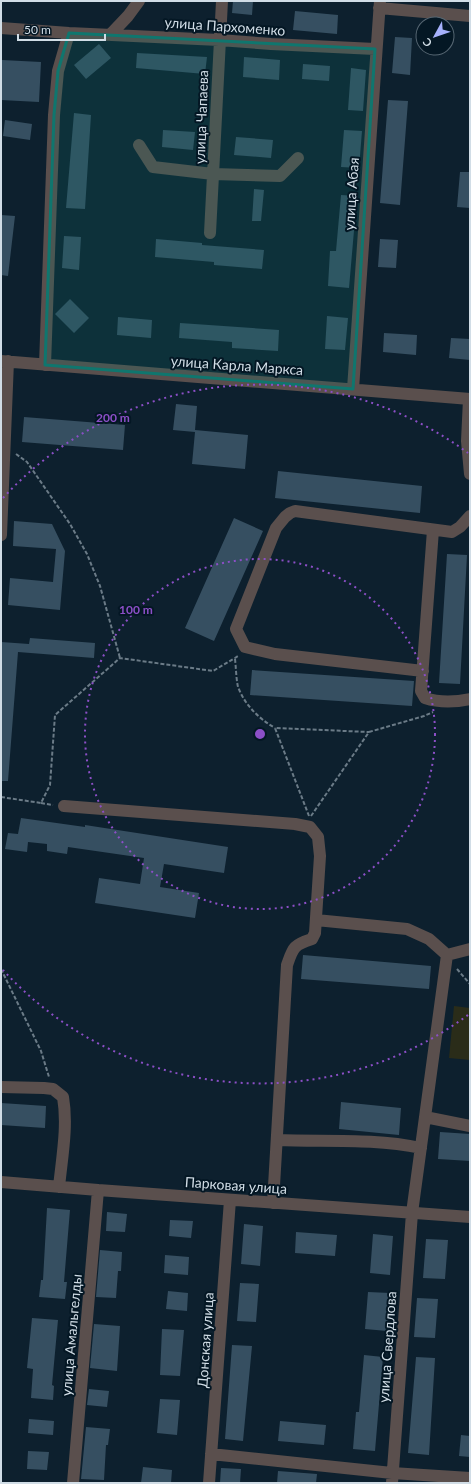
<svg xmlns="http://www.w3.org/2000/svg" width="471" height="1484" font-family="Lato,sans-serif">
<rect width="100%" height="100%" fill="#0d202e"/>
<path fill="#2a2c19" d="M454,1006L470,1008V1060L449,1058Z"/>
<path fill="#364f61" d="M233,1H253L252,15L232,13Z
M295,11L338,15L337,34L293,30Z
M395,37L412,38L410,75L392,73Z
M99,44L111,58L86,79L74,65Z
M137,53L207,57L205,74L136,68Z
M244,57L280,60L279,80L243,77Z
M2,60L41,62L39,102L1,100Z
M303,64L330,66L329,81L302,79Z
M351,68L366,70L363,111L348,110Z
M388,100L408,101L400,205L380,203Z
M74,113L91,115L85,209L66,208Z
M5,120L32,124L30,140L3,136Z
M163,130L195,132L193,150L162,147Z
M344,130L362,131L359,168L341,167Z
M236,137L273,140L271,158L234,155Z
M460,172H470V208L457,207Z
M254,189L264,190L261,221H252Z
M341,195L357,196L349,288L328,286L330,251H336Z
M1,215L15,216L8,276L1,275Z
M64,236L81,237L79,270L62,268Z
M156,239L202,243V245L264,250L262,269L214,265V262L155,257Z
M380,239L398,240L396,268L378,267Z
M70,299L89,318L74,333L55,314Z
M327,316L348,318L345,350L325,349Z
M118,317L152,320L151,338L117,335Z
M180,323L279,330L278,351L232,348V342L179,338Z
M384,333L417,335L416,355L383,352Z
M451,338L470,339V360L449,358Z
M176,404L197,406L195,430L248,435L245,469L192,464L195,432L173,430Z
M24,417L125,425L123,450L22,442Z
M278,471L422,486L420,513L275,498Z
M234,518L263,531L214,641L185,628Z
M14,521L52,524L65,551L60,610L8,605L10,578L53,582L56,549L13,546Z
M447,554L467,555L460,684L439,683Z
M30,638L95,643L94,658L18,652L8,781H1V642L29,644Z
M252,670L414,681L412,706L250,695Z
M21,818L85,827V825L228,847L224,873L164,864L160,887L199,893L195,918L95,903L99,878L140,884L144,858L68,847L67,854L47,851V844L28,842L27,852L5,849L8,833L18,834Z
M303,955L431,966L429,989L301,979Z
M341,1102L401,1108L399,1135L339,1129Z
M1,1103L46,1106L45,1128L1,1125Z
M440,1132L470,1134V1161L438,1159Z
M47,1208L70,1210L64,1282H67L65,1299L39,1297L41,1280H43Z
M107,1212L127,1214L125,1232L106,1231Z
M170,1220L193,1221L191,1238L169,1236Z
M244,1224L263,1226L260,1266L241,1264Z
M296,1232L337,1235L335,1256L295,1253Z
M373,1234L393,1236L390,1275L370,1273Z
M426,1239L448,1240L445,1279L423,1278Z
M100,1250L122,1252L121,1271H118L116,1298L96,1297Z
M165,1255L189,1257L188,1275L164,1273Z
M240,1283L259,1284L256,1322L237,1321Z
M168,1291L188,1293L187,1311L166,1309Z
M368,1292L390,1293L387,1331L365,1329Z
M417,1298L438,1299L435,1338L414,1337Z
M32,1318L58,1320L52,1385L54,1386L53,1400L31,1398L33,1369L27,1368Z
M94,1324L120,1326L117,1371L90,1368Z
M162,1329L184,1330L180,1376L160,1375Z
M232,1345L252,1346L243,1441L225,1439Z
M364,1355L383,1357L375,1451L353,1449L356,1412H359Z
M416,1357L435,1358L429,1455L408,1453Z
M89,1389L109,1391L107,1407L87,1405Z
M160,1399L180,1400L177,1435L157,1433Z
M29,1419L54,1421L53,1435L28,1433Z
M280,1421L326,1425L324,1445L278,1441Z
M86,1427L110,1429L108,1445H106L104,1480L81,1479Z
M461,1435L470,1436V1457L459,1456Z
M28,1451L49,1452L47,1470L27,1469Z
M143,1467L172,1470L171,1483H141Z
M221,1468L241,1469L240,1483H220Z
M278,1471L317,1474L316,1483H277Z"/>
<g fill="none" stroke-linecap="round" stroke-linejoin="round">
<path stroke="#6b7b87" stroke-width="2" stroke-dasharray="4 2" stroke-linecap="butt" d="M16,454L27,462L70,524L87,554L100,586L120,658
M235,659C236,667 236,678 238,687C245,705 258,718 275,728
M1,797L41,803L50,785L55,715L120,658L213,671L235,658L238,656
M41,803L53,805
M309,816L275,728L369,732
M311,816L369,732L424,716L433,712
M1,969L41,1051L49,1077
M457,969L470,984"/>
<path stroke="#5a4f4d" stroke-width="12" d="M379,8L470,16
M1,28L69,33L219,40L271,44L375,49
M110,35L128,16L139,1
M139,145L153,167L213,174L280,176L298,158
M210,233L222,1
M1,361L470,399
M45,365L54,115L58,71L69,33
M353,389L380,1
M469,399L467,441L470,474
M433,530L421,691L425,698C440,703 456,702 470,699
M1,535L8,361
M423,671L275,654L245,647L236,629L276,528L285,517L290,513L295,511L452,532L460,527L470,516
M64,806L295,824L310,827L318,837L320,856L315,933L312,939C293,945 293,948 287,965L273,1203
M316,920L407,929L429,939L447,955L412,1213L392,1483
M447,955L470,949
M1,1087L44,1088L53,1089L63,1097C68,1126 62,1157 59,1187
M425,1117L470,1126
M277,1140C325,1142 373,1138 421,1148
M1,1182L98,1190L470,1217
M211,1454L392,1473L470,1478
M73,1483L98,1190
M209,1483L230,1200"/>
</g>
<path fill="#0f766e" fill-opacity="0.2" stroke="#0f766e" stroke-width="3" stroke-linejoin="round" d="M69,33L375,49L353,389L45,365L54,115L58,71Z"/>
<g fill="none" stroke="#8c4fc7" stroke-width="2" stroke-dasharray="2 4">
<circle cx="260" cy="734" r="175"/>
<path d="M468 1015A349 349 0 0 1 3 970M3 498A349 349 0 0 1 468 453"/>
</g>
<g text-anchor="middle" dominant-baseline="central" stroke-width="4" stroke-linejoin="round" paint-order="stroke">
<g font-size="14" fill="#d1dde6" stroke="#041724">
<text transform="translate(225 26) rotate(4)">улица Пархоменко</text>
<text transform="translate(201 117) rotate(-88)">улица Чапаева</text>
<text transform="translate(351 194) rotate(-86)">улица Абая</text>
<text transform="translate(237 365) rotate(4)">улица Карла Маркса</text>
<text transform="translate(236 1185) rotate(4)">Парковая улица</text>
<text transform="translate(71 1335) rotate(-85)">улица Амальгелды</text>
<text transform="translate(205 1340) rotate(-86)">Донская улица</text>
<text transform="translate(387 1347) rotate(-86)">улица Свердлова</text>
</g>
</g>
<circle cx="260" cy="734" r="6" fill="#8c4fc7" stroke="#041724" stroke-width="2"/>
<g font-size="12" text-anchor="middle" font-weight="bold" fill="#8c4fc7" stroke="#041724" stroke-width="4" stroke-linejoin="round" paint-order="stroke">
<text x="113" y="422">200 m</text>
<text x="136" y="614">100 m</text>
</g>
<rect width="471" height="1484" fill="none" stroke="#d1dde6" stroke-width="4"/>
<g transform="translate(435 36) rotate(230)"><circle r="19" fill="#041724" stroke="#566672"/>
<path d="M0-3L7 15L0 10L-7 15Z" fill="#a6b1fc"/>
<text y="-6" font-size="11" font-weight="bold" text-anchor="middle" fill="#d1dde6">С</text>
</g>
<path d="M18 34v6h87v-6" fill="none" stroke="#d1dde6" stroke-width="2"/>
<text x="24" y="34" font-size="12" fill="#d1dde6" stroke="#041724" stroke-width="3" paint-order="stroke">50 m</text>
</svg>
